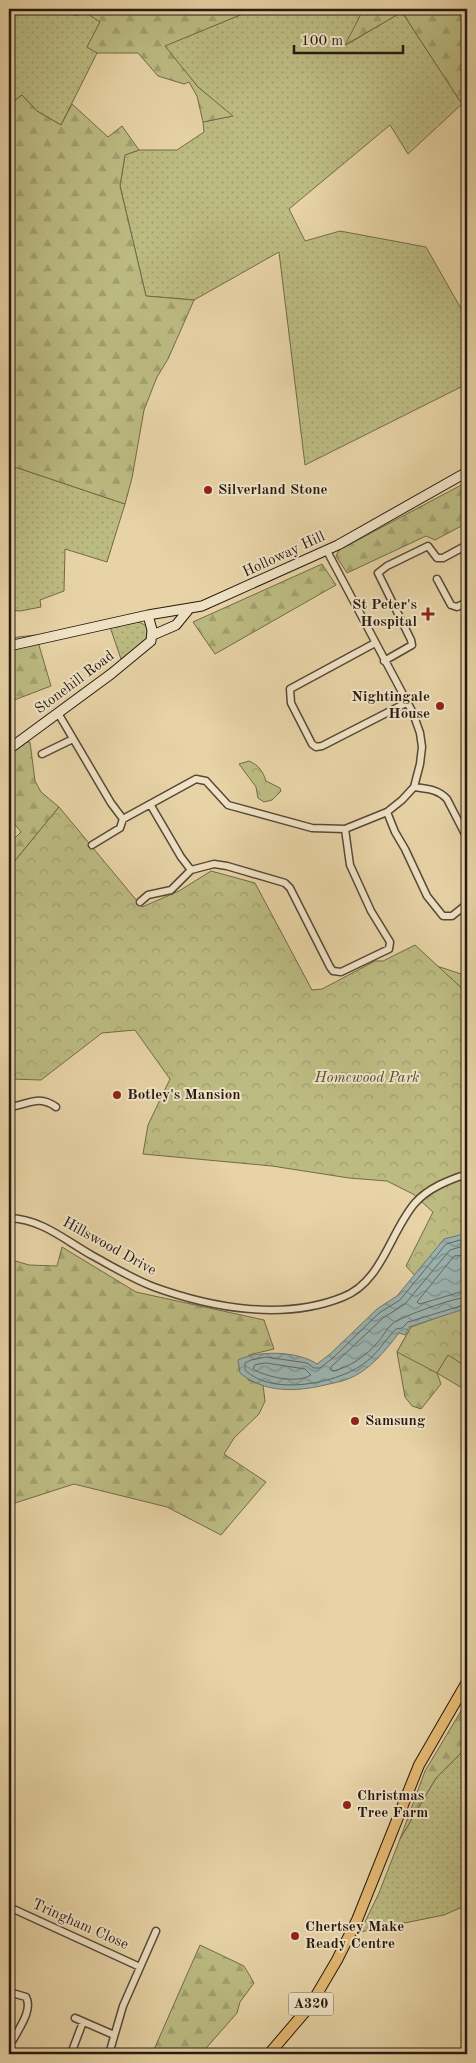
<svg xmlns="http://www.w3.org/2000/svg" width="476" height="2063" font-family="'Old Standard TT',serif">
<defs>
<pattern id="grass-dots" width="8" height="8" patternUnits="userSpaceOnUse" patternTransform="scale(1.25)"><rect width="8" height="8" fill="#bcbb82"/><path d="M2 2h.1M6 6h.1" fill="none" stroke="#a2a06f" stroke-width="1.8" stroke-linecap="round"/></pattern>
<pattern id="forest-firs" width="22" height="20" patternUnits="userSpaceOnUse" patternTransform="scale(1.25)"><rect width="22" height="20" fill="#bcbb82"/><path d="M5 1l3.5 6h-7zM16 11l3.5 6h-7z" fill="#a2a06f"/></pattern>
<pattern id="park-crowns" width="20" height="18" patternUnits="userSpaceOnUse" patternTransform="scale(1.25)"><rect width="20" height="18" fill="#bcbb82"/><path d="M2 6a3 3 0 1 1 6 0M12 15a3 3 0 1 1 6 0" fill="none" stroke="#a2a06f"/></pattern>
<pattern id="water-waves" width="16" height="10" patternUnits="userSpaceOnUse" patternTransform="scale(1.25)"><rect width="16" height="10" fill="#9bb5b3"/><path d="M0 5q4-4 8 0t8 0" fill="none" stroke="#7e9290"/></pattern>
</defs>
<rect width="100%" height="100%" fill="#e7d3a6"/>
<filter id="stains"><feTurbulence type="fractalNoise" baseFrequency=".004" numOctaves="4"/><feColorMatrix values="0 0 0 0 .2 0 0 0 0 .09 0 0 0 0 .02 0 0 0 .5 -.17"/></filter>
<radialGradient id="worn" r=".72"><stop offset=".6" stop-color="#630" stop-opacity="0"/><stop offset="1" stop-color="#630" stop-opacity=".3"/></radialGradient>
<path fill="url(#grass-dots)" stroke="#726a49" d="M9,9H75L74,15L88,14L100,22L88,46L97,53L61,125L37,111L22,95L9,105Z
M301,9L363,10L346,45L402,12L462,104L408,154L390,125L289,209L305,241L340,231L426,247L467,319V384L305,465L279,252L194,300L146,296L120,186L125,155L139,150H177L204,132L203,122L232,116L198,87L164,46L245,13Z
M9,465L125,504L107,562L65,549L64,591L40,600L41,607L20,611L9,610Z
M138,622C167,631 131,652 121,659L110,627Z
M467,1747V1905L444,1915L360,1932L379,1893L400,1839L436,1778Z"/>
<path fill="url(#forest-firs)" stroke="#726a49" d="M75,9H301L245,13L165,46L198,87L233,116L203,122L197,96L189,82L184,84L158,76L138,53H97L87,47L100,22L88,14L74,15Z
M361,9H467V100L462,104L402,12L345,45L363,10Z
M22,95L37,111L61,125L72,104L108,137L122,126L139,150L125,155L120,186L146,296L194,300L168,359L157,377L144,410L132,478L125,504L9,465V105Z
M467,482V523L435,540L426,536L347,573L336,556L339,550Z
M322,564L336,585L215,654L193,622Z
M36,635L51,686L9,702V638Z
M9,737L10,743L30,742L35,781L41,792L59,807L9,868V839L11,842L21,832L9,817Z
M437,966L467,976V993Z
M62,1247L136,1292L264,1320L274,1349L249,1355L248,1380L263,1385L265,1401L259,1414L234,1438L224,1454L266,1482L221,1535L167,1507L74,1484L9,1505V1259L29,1265L57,1266Z
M411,1327L467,1367L449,1356L437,1373L441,1384L421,1409L412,1406L405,1397L397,1352Z
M467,1701V1747L436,1778L400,1839L425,1771Z
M200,1945L244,1966L254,1983L240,2002L237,2013L201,2054H152Z"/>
<path fill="url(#park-crowns)" stroke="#726a49" d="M249,761C259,765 263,772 266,781L280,788L281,791L272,800L264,802L258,798L256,787L239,764Z
M59,807L142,907L179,891L211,871L255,883L312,990L322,989L375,961H383L415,945L467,993V1367L448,1356L437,1373L397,1352L411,1327L450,1313L406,1266L433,1212L413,1194L387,1181L349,1178L272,1166L143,1154L148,1125L170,1079L135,1030L102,1033L41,1080L9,1079V868Z"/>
<path fill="#bcbb82" stroke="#726a49" d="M448,1355L467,1367V1391L437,1373Z"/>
<path fill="url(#water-waves)" stroke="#6d7772" d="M460,1235L467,1236V1308L409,1327L405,1335L399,1333C385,1351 369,1371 348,1379C341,1382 332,1383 325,1385C295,1392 265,1393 240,1373L238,1360C259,1350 298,1351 317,1364L330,1354L377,1309L397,1296L444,1239Z"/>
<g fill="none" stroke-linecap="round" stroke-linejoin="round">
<path stroke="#616762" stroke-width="1" d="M467,1241L460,1240L446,1244L400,1300L379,1313L334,1357L320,1368H314L307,1363L266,1357L251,1360L245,1363V1370C271,1396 334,1384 362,1365C377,1355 384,1341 396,1329L402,1328L408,1322L467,1304
M467,1247H460L450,1250L405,1304L383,1318L331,1367V1370L333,1371C350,1367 366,1356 378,1342C383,1337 386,1329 392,1324C402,1316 454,1298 467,1297
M467,1255L454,1256L417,1302L420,1304L467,1290
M266,1363L305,1369L311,1375C297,1384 266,1377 253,1369L255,1365Z"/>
<g stroke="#574836" stroke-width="9">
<path id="street" d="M437,579L451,605L457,607L467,602
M375,643L290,689L291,703L312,744L316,747L322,746L406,703
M384,661L412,645L411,640L378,573L387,566L428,546L437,558H443L467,545
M58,713L111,803L123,819L196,779L206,781L228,805L312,828L345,829L387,812L402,800L414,787L420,764L422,747L420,733L413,713L327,551
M42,754L73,739
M414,787C427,789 438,789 447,799L467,838
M150,804L181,857L191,870L214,864L227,866L285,883L290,888L330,967L333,971L341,972L389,949L390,942L371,911L350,865L345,829
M387,812L395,832L405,849L427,896L443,916H452L467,904
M92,845L120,828L123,819
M140,902L148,895L171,890L191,870
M9,1107C28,1105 38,1094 56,1107
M9,1218C42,1219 66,1241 93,1256C113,1267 133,1279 154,1287C212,1308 284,1321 343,1297C382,1282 390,1232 415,1203C428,1188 449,1180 467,1174
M9,1907L140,1967
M9,1992L26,1997C33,2010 19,2028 13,2040
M75,2018L114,2035
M72,2051L83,2022
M109,2054L123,2006L156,1931"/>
</g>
<g stroke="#271910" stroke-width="11">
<path id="secondary" d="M153,635L176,625L189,609
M9,646L148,615L202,606L338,545L467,472
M9,749L111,674L151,641L152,630L148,615"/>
</g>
<g stroke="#271910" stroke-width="12">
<path id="primary" d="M269,2054L310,2006L337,1960L357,1920L419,1765L467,1682"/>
</g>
<use href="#street" stroke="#efe2c5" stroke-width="6"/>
<use href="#secondary" stroke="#efe2c5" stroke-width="9"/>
<use href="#primary" stroke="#e4ba73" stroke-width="10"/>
</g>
<g fill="#8f2418" stroke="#efe2c5" stroke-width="2">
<circle cx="208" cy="490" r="5"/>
<path d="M425.5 606.5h5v5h5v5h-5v5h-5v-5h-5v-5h5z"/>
<circle cx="440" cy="706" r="5"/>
<circle cx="117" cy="1095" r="5"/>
<circle cx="355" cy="1421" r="5"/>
<circle cx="347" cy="1805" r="5"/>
<circle cx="295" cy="1936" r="5"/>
</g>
<g text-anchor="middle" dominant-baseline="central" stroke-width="4" stroke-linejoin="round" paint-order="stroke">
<rect fill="#efe2c5" stroke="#635546" stroke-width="1" x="288.5" y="1992.5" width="45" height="23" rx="4"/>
<g font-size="14" font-weight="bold" fill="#271910">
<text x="311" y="2004">A320</text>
</g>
<g font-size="15" font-weight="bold" fill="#271910" stroke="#efe2c5" text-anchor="start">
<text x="218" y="490">Silverland Stone</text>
<text x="417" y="605" text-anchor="end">St Peter's<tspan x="417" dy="17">Hospital</tspan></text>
<text x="430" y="697" text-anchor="end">Nightingale<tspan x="430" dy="17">House</tspan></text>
<text x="127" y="1095">Botley's Mansion</text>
<text x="365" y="1421">Samsung</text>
<text x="357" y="1796">Christmas<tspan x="357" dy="17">Tree Farm</tspan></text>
<text x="305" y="1927">Chertsey Make<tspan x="305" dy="17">Ready Centre</tspan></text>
</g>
<g font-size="15" fill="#271910" stroke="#efe2c5">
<text transform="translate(284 555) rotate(-25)">Holloway Hill</text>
<text transform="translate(75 683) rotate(-37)">Stonehill Road</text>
<text transform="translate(109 1247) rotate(29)">Hillswood Drive</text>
<text transform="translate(80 1925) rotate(24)">Tringham Close</text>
</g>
<g font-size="15" font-style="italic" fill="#544a32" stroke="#efe2c5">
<text x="367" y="1078">Homewood Park</text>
</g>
</g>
<rect width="476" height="2063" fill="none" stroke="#e7d3a6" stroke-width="30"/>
<rect x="10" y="10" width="456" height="2043" fill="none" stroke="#271910" stroke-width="2.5"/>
<rect x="15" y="15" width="446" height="2033" fill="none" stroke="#271910"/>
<path d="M294 45v8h109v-8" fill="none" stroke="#271910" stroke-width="2.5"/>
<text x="301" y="45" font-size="15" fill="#271910" stroke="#efe2c5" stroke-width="4" paint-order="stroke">100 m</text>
<rect width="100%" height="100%" filter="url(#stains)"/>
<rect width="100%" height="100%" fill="url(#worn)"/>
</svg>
